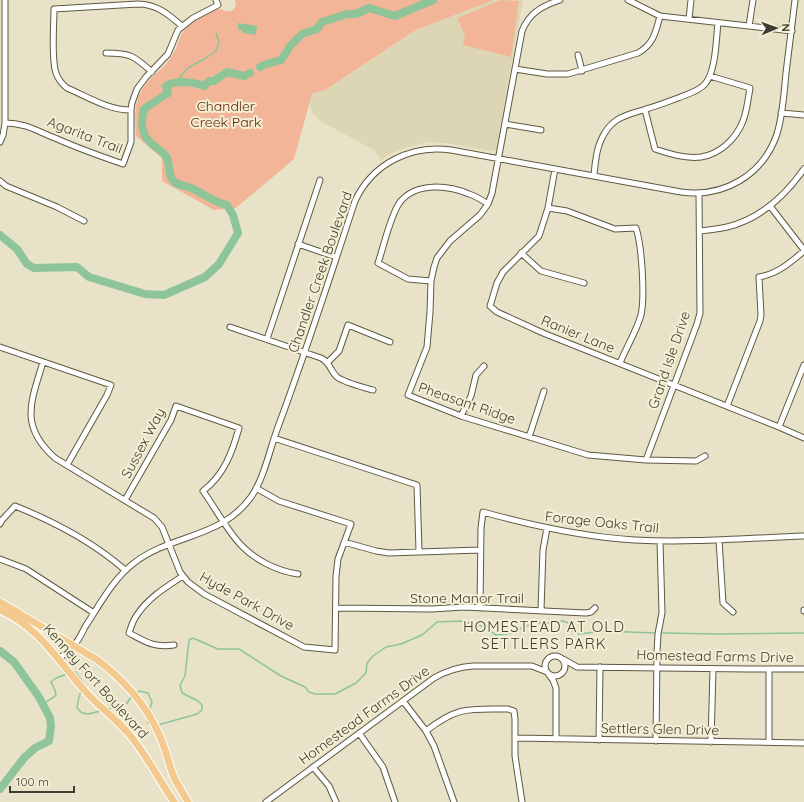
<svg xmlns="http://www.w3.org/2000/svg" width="804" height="802" font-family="Quicksand,sans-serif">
<rect width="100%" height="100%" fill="#e8e3c8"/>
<path fill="#ddd6b4" d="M494,0H523L496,150L493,151L445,143L428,142L404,148L390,154L381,160L374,150L322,122L312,113L310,105L312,94L325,90L416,30Z"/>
<path fill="#f2b598" d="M235,0H494L416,30L325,90L312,94L294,159L236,208L214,210L162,181V158L136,136C135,118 133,99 146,84C153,75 163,69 169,60C175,53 177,45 180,38C186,22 204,16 218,9H221L226,11H232L236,6Z
M501,0L519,1L511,57L463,45L465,35L457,18Z"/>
<path fill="#8dc498" d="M238,23L257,26L256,35L243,33L241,30L238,29Z"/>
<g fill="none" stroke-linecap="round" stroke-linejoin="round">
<path stroke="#8dc498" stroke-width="1.5" d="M175,83L188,68L206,58L216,51L219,42L216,33
M663,633L717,634L804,633
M72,672H75L82,681V683
M81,691L78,701L77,708L82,713L88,714L101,711
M136,693L140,691L148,693L152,702L149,711
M43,705C47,700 53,699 56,695L55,690L51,682L56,678L67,674
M106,710L127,703L132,696
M147,718L148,723L150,724
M158,725L197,714L202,710V705L198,701L182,693L180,685L185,676L189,640L193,638L218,649H239L281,676L305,687L309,692L315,694H335L356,683L366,673L367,663L373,656L386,647L401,644L422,635L437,622L460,621L482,626L496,635L507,634L534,623H550L563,621L568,623L572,631L579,634L604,631L655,633"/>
<path stroke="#8dc498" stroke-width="8" d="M260,67L266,64L281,60L291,45L302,34L317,29L322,22L347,14H356L369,8L395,16L433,0
M0,235L17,249L27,264L34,268L77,267L89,277L145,294L164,295L205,277L219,264L238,233L233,215L227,205C213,202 203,193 191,188C184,185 176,186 172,179C168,173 170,164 167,158C163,151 156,148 151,143C140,134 141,121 144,109L168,93L166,86C174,80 195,82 204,86L209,81H214L227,72L244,76L250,73
M0,651L14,662L39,697L50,718L51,726L49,741L35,748L24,758L0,789"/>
<g stroke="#5e5942" stroke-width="7">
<path id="minor" d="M560,0C542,6 529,13 522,31L492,193L488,204L480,215L450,241L437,258L434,267L431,281L430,312L427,347L408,395L461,416L588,455L646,460L696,461L705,456
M628,0L660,16L792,31
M689,19L691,0
M749,26L753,0
M106,53C131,53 134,56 152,72
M578,55L582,71
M515,69L547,74H568L638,53C654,44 656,31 660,16
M131,110C108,110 88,97 67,88C62,84 58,79 56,73C51,59 54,25 54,9L138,4C157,4 169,15 182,26
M645,110L655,149C669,154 686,159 701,157C720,154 736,139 743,121C747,111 748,99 750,88L710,76
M781,113L804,115
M5,123C25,123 37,131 55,138C77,148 100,156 123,164L131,142V110L132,103L137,89L146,77L168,54L178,30L193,18L218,5L216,0
M505,124L541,130
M0,142L3,135L5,123V0
M555,169L548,208L539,236L503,272L497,283L490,306L497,312L543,333L779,427L804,438
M594,175C595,164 596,150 601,140C611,117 625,116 646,109C657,106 667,102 678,98C687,94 698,92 705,84C716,71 716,40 718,23
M0,181L6,186L57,207L84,221
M770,206L804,250
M548,208L567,211L615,229L636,228C642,246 645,297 641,315C637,330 626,348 620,363
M700,231C709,230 718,229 727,227C760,219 785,196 804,169
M298,244L336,257
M521,253L541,271L584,283
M431,281L408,279L378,263C384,246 390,216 400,202C416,182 448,185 469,194C476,196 482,200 488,204
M230,327L321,358C331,363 330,371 337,377C345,383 363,387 373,390
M267,339L320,180
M0,347L111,385L107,395L67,465
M43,362C31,402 19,426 55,458L154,518L162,527L180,572L188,582L204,594L304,647L335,650L336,576L338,559L351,524L279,501L256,488
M328,362L339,351L348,325L390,342
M727,406L760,321L761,315L759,277C777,274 790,263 804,251
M461,416L471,396L476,375L484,366
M779,427L804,365
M529,437L544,391
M274,438L417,485L419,551
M646,460L697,324L700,313L699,193
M125,500L171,420L176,406L239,428C232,453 224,475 203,491C216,509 226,529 241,545C255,560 277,571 298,574
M0,524L2,520L15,506C55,522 93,542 125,570
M719,540L723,603L733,612
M344,542L376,551L389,553L480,550
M0,559L26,569L94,613
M336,608L432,609L464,607L586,613L591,612L595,608
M480,608L481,528L483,512C533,526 583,537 635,540C691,543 748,538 804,536
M541,610L543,550L547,528
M804,611V610
M174,645C154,648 146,642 129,633C131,627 133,620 137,615C148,598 166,587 183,576
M545 666a10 10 0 1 1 20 0a10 10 0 1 1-20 0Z
M58,659C64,655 70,650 74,645C79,640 82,633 85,627C100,604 113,579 134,563C171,534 221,539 251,497C264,479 270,448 278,427C306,352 330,277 355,201C372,164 411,144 451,150L681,192C724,198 763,175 777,134C783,114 784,93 786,73C789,49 792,24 795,0
M563,659L577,667L748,669H804
M769,669V742
M549,675L553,680L556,688V739
M403,701L426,731L434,746L454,802
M426,731C458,706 469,709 508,709L514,711L515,719V756L522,802
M359,733L383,767L395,802
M515,738L804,743
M599,740L600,667
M656,741L657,652L658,634L662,613L660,541
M711,742L713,669
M313,767L329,786L336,802
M266,802L434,678C446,671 459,667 473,666H532L547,672"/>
</g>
<g stroke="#fff" stroke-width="9">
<path id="major" d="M0,602L96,659C123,679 145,703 159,734C165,747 168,761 173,775C177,784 183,793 188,802
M0,610C41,629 57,660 85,691C98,706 115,718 129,734C146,754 159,780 174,802"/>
</g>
<use href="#minor" stroke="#fff" stroke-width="5"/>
<use href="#major" stroke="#f3c98e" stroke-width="7"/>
</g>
<g text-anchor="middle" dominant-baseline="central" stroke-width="4" stroke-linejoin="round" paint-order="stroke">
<g font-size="14" fill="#5e2605" stroke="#f5f0d5">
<text x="226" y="106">Chandler<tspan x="226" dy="16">Creek Park</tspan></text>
</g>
<g font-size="14" fill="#3f3d32" stroke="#f5f0d5">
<text transform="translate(85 135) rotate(21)">Agarita Trail</text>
<text transform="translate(320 272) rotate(-71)">Chandler Creek Boulevard</text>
<text transform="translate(578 334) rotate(22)">Ranier Lane</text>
<text transform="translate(669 360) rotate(-71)">Grand Isle Drive</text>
<text transform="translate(467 403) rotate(19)">Pheasant Ridge</text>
<text transform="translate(143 443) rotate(-62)">Sussex Way</text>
<text transform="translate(602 522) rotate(6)">Forage Oaks Trail</text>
<text x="467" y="598">Stone Manor Trail</text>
<text transform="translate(247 601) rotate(29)">Hyde Park Drive</text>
<text transform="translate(715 656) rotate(1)">Homestead Farms Drive</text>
<text transform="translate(96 681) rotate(48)">Kenney Fort Boulevard</text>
<text transform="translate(364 715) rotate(-36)">Homestead Farms Drive</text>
<text transform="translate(660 729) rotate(1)">Settlers Glen Drive</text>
</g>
<g font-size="15" letter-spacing="1" fill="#3f3d32" stroke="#f5f0d5">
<text x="544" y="626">HOMESTEAD AT OLD<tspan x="544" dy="17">SETTLERS PARK</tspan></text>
</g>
</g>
<g transform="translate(776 28) rotate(88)" stroke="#f5f0d5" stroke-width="3" paint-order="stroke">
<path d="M0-3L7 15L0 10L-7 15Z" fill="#3f3d32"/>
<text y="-6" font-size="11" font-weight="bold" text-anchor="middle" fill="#3f3d32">N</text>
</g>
<path d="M10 786v6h64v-6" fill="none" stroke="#3f3d32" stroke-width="2"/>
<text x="16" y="786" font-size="12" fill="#3f3d32" stroke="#f5f0d5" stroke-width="3" paint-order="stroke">100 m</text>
</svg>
